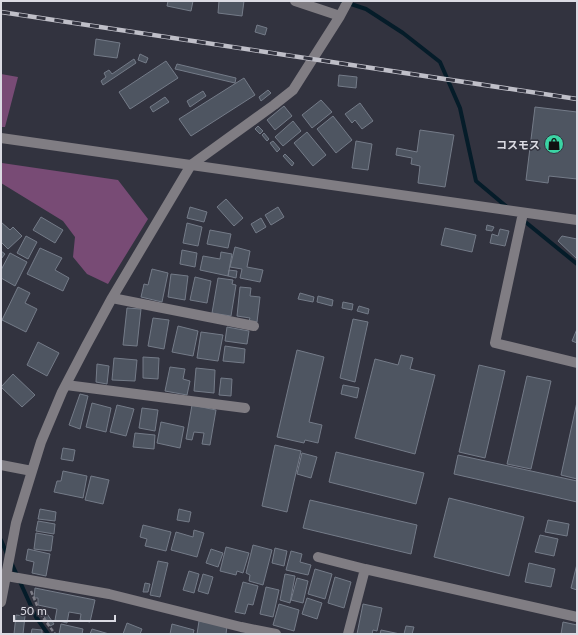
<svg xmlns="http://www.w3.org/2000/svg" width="578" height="635" font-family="Lato,'Noto Sans JP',sans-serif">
<rect width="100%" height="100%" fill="#32333f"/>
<path fill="#784b75" d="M1,74L18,77L5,127H1Z
M2,163L118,180L148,219L108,284L87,274L73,257L75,237L63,221L1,183V165Z"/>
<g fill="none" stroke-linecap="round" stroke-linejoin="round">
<path stroke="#051c29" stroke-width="4" d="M342,1L366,9L403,33L440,62L460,108L476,181L507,207
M523,220L577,264
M1,540L7,554
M11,562L36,617L48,634"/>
</g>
<path fill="#4e5561" stroke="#747b88" d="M168,1H193L191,11L167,6Z
M219,1H244L242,16L218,13Z
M257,25L267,28L265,35L255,32Z
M96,39L120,43L117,58L94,55Z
M140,54L148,58L146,63L138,60Z
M134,59L136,63L103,85L101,81L106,77L104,73L109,70L112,74Z
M166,61L178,78L130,109L119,92Z
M177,64L236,78L235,83L175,69Z
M339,75L357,77L356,88L338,86Z
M244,78L255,95L191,136L179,119Z
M268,90L271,93L261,101L259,97Z
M203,91L206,96L190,107L187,101Z
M165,97L169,102L153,112L150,107Z
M321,100L332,112L312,128L302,115Z
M360,103L373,121L362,129L355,120L352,123L345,114Z
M284,106L292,116L275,130L267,120Z
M535,107L577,112V179L549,176L548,183L526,180Z
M333,116L352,140L336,153L317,129Z
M293,121L301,131L283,146L275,137Z
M258,126L263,131L260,134L255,129Z
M420,130L454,135L445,187L418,183L420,166L411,164L412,158L396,155L397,148L417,152Z
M307,132L326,155L313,166L294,143Z
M264,133L269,139L267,141L262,135Z
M273,141L280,149L277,152L270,143Z
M356,141L372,144L368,170L352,168Z
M285,154L294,163L292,166L283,156Z
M226,199L243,218L234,226L217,207Z
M190,207L207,212L204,222L187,218Z
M278,207L284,217L271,225L265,215Z
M41,217L63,230L55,243L33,230Z
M261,218L266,227L256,233L251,224Z
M1,222L10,230L13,227L22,236L8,249L1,242Z
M187,223L202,227L198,246L183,243Z
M487,225L494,227L492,231L486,230Z
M445,228L476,235L472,252L441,245Z
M500,229L509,231L505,246L490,243L492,234L498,236Z
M210,230L231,234L228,248L207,244Z
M26,236L37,242L28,259L17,253Z
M562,236L577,239V259L558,241Z
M235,247L250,251L247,267L263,270L260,282L240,278L242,269L230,267Z
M40,248L62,258L55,270L69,278L63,291L27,274Z
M182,250L197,253L195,267L180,264Z
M1,251L5,254L1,259Z
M221,252L232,254L228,276L200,270L203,256L220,259Z
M10,253L27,262L15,286L1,278V270Z
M152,269L168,273L162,302L141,297L144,284L148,285Z
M229,270L237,271L236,278L228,276Z
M171,274L188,276L185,300L168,297Z
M195,277L211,281L207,303L190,300Z
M218,278L233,280L232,284L236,285L231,316L212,313Z
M18,287L30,293L25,303L37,309L26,332L2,320Z
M240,287L251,288L250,296L260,297L257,322L249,321L250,318L237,316Z
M300,293L314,297L313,302L298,299Z
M318,296L333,300L332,306L317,302Z
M343,302L353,304L352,310L342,308Z
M359,306L369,309L368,314L357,311Z
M127,308L141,309L137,346L123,345Z
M153,318L169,320L164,349L148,346Z
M353,319L368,322L355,382L340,378Z
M178,326L198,331L193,356L172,352Z
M227,327L249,331L247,344L225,341Z
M577,329V343L572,341Z
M201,332L223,335L218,361L197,358Z
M38,342L59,353L47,376L27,365Z
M225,346L245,349L244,363L223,361Z
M297,350L324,357L309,422L322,425L318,443L305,440L304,443L277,437Z
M401,355L413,358L410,369L435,375L415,454L355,438L375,359L398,365Z
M143,357L159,358L158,379L143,378Z
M114,358L137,360L135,381L112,380Z
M97,364L109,366L107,384L96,382Z
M479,365L505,371L485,458L459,452Z
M170,367L185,369L183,379L190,381L187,395L165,391Z
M196,368L215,370L214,393L194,391Z
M13,374L35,395L22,407L1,387Z
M527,376L551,381L531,469L507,464Z
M221,378L232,379L231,396L219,395Z
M343,385L359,388L357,398L341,394Z
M80,394L88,396L80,429L69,425Z
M577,402V479L561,475Z
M92,403L111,408L106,432L86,427Z
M117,405L134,409L126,436L110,432Z
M192,405L216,410L210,445L202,444L204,433L194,432L192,440L186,439Z
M142,408L158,410L155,431L139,428Z
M161,422L184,427L180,448L157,443Z
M135,433L155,435L154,449L133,447Z
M275,445L301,451L287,512L262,506Z
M63,448L75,450L73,461L61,459Z
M336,452L424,473L416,504L329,482Z
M302,453L317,457L311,478L297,474Z
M458,455L577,481V502L454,474Z
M63,471L87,476L83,498L54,492L57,481H61Z
M91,476L109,480L103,504L85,500Z
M449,498L524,517L509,576L434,557Z
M310,500L417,525L411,554L303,528Z
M40,509L56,512L55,521L38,519Z
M179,509L191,512L189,522L177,520Z
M548,520L569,524L567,536L545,532Z
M38,521L55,524L54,534L36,531Z
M143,525L171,532L166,551L145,546L147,539L140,537Z
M194,530L204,533L197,557L171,550L176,532L193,537Z
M36,533L53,536L51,551L34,549Z
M540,535L558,539L554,556L535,552Z
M253,545L272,550L263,585L249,581L250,575L246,573Z
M226,547L249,553L243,573L237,571L236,575L220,571Z
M275,548L287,551L284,566L272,563Z
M28,549L50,554L46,576L32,573L34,562L26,560Z
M211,549L223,553L218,567L206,563Z
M291,551L302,554L300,562L311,565L308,575L286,570Z
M158,561L168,563L160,597L150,595Z
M529,563L555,569L551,587L525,582Z
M577,564V590L571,588Z
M315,569L332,574L325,599L308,594Z
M189,571L199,574L194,593L183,590Z
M203,574L213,577L208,594L198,591Z
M285,574L295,576L290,603L280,600Z
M335,577L351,582L344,608L328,603Z
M297,578L308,581L303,603L291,600Z
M243,582L258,586L253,605L248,604L245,614L235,612Z
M145,583L150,584L148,592H143Z
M266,587L279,590L273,617L260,614Z
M35,588L95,600L90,622L80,620L81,614L69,612L67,623L55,620L57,609L38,605V598H34Z
M307,598L322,603L317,619L302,614Z
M279,604L299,610L294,631L273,625Z
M363,604L382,608L377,631L373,630L372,634H357Z
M43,608L54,624L50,626L40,610Z
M16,615L25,616L23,634H14Z
M199,621L227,626L226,634H197Z
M563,622L577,625V634H561Z
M127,623L142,629L140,634H123Z
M61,624L83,629L82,634H59Z
M172,624L194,630L193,634H170Z
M406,626L414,627L412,634H404Z
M32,629L42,630V634H31Z
M92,629L109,634H90Z
M381,630L400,634H380Z"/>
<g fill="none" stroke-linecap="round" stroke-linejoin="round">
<path stroke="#7e7e88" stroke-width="2.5" stroke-dasharray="4 2" stroke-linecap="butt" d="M31,591L41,615L55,634"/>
<path stroke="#807d83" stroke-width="10" d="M295,1L340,16
M1,138L577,220
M523,213L495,343L577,363
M112,298L254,326
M66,385L245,408
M1,465L32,471
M318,557L365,569L577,617
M1,575L109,594L241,627L276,634
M1,602L16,523L41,442L62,392L86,346L112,298L191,165L274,105L293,90L340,16L348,1
M348,634L365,569"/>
<g stroke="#bfbfc8" stroke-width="4.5">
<path id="rail" d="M1,12L577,99"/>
</g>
<use href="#rail" stroke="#32333f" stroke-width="3" stroke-dasharray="9" stroke-linecap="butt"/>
</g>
<defs>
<g id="shop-disc" transform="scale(1)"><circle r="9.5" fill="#3bd4a4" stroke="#32333f"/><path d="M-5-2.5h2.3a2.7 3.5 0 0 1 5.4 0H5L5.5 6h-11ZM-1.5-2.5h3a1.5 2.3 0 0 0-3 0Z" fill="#111"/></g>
</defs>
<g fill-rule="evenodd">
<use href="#shop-disc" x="554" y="144"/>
</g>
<g text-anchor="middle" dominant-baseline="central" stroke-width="3" stroke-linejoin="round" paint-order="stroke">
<g font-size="11" font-weight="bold" fill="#dbdbe3" stroke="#32333f" text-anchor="end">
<text x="540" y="144">コスモス</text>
</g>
</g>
<rect width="578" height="635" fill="none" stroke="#dbdbe3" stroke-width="4"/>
<path d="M14 615v6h101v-6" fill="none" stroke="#dbdbe3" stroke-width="2"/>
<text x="20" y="615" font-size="12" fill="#dbdbe3" stroke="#32333f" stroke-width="3" paint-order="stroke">50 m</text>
</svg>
